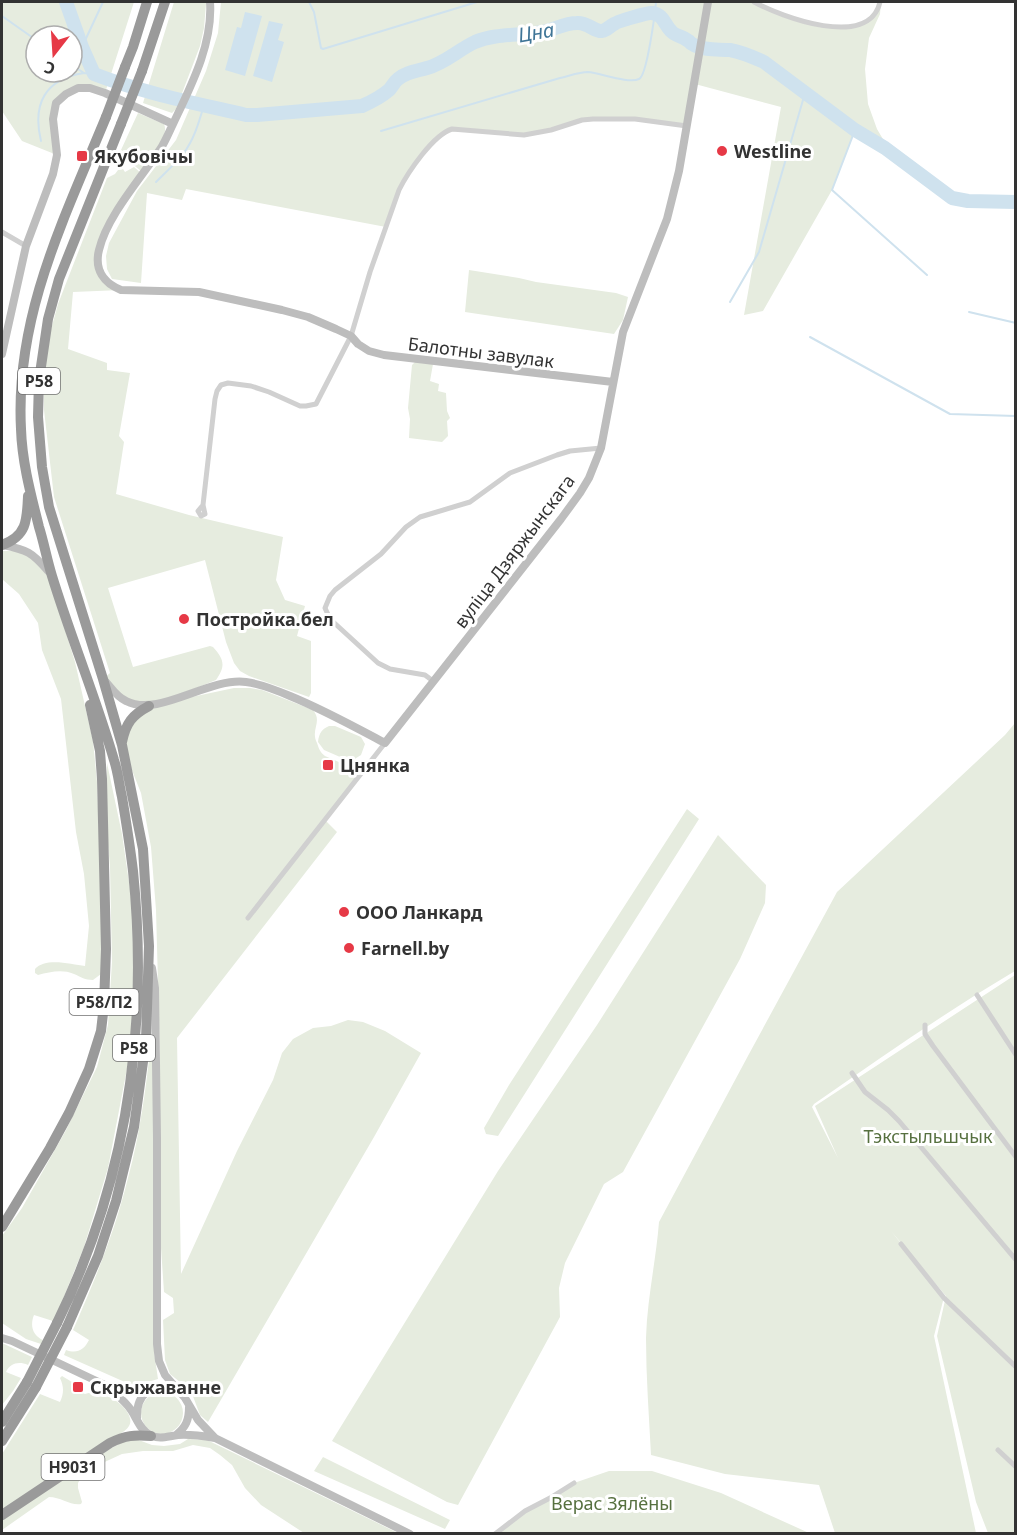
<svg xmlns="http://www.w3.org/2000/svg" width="1017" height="1535" font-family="'Noto Sans',sans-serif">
<rect width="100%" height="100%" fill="#fff"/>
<path fill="#e6ecdf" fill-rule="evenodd" d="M2,2H134L105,93L78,88L56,103L57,155L22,141L2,111ZM36,36H72V72H36Z
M174,2H206V4L204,28L200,46L176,109L172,113L143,103Z
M221,2H754L787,17L837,27L866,22L881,2L880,14L869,38L865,69L868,104L877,129L890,151L855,131L832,190L763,311L744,315L781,107L695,84L687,126L635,119H593L524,135L445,131L405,177L386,227L186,189L182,200L147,193L141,283L112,279L107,269L106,256L109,243L137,191L176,140L206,71L218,33Z
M138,113L164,124C170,137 149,159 141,171L130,162L121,150Z
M121,166L125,172L134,167L142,174L108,228L99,251L102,275L121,290L73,292L68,349L107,363V370L130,373L119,436L124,442L116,494L189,515L283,537L276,580L285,600L305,606L297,636L311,641V693L309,697L249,676L240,671L234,663L226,642L205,560L108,588L133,667L210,646L213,647C224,659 226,666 216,680L154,705L234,688H250L262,690L313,710C323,722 310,729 317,743C319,749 320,752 325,756L362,772L324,819L337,832L177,1038L181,1274L237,1151L273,1080L282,1053L293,1039L313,1028L331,1026L348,1020L363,1022L385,1031L421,1053L374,1137L208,1422L200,1415L191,1391L170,1374L165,1360L163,1320L174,1313L173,1298L164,1292L160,1233V1056L156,910L151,847L141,793L122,745L124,732L148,706L130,703L103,679L110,673L54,497L44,410V366L50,333L58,304L107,178L115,174Z
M469,270L519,278L536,282L616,293L628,297L623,320L614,334L465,312Z
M415,362L433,364L430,381L439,384L438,391L446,393L447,411L450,418L447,421L448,436L442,442L409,438L410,419L408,408L412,365Z
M2,551H16L27,555L41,565L50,581L75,662L93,741L97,782L101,886V974L93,980C85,980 81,977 74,974C62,969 50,972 38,975L35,973V969C45,957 71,964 85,966L89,926L84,874L76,832L61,699L42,650L38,623L19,594L2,579Z
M1015,723V971C946,1012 880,1058 814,1104L812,1107L838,1158L815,1106L1015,975V1533H988L976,1502L937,1336L946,1296L891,1231L944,1297L934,1336L976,1533H835L819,1485L725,1474L651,1455C649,1416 646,1377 646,1338C647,1299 656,1261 659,1222L749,1054L837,892L1005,735Z
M329,726H335L361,737L365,744L361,755L353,760H347L324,750L318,742C319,733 322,729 329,726Z
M107,763L122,834L132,903L134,986L130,1053L108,1168L84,1247L57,1314L53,1321L34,1315C30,1325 32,1335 43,1340L41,1344L26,1339L2,1323V1236L22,1208L65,1132L97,1067L108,1025L112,962L110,867L107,833Z
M687,809L699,819L498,1136L486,1134L484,1128L509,1085Z
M718,835L766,885L765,903L740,959L623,1172L604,1184L565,1263L559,1288L560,1317L458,1505L447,1502L332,1441L498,1171L597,1025Z
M151,1042L153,1043L154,1352L158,1379L138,1385L127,1383L64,1355L66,1350C77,1354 84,1350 89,1340L73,1330C95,1280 115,1231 128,1178C140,1134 146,1088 151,1042Z
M2,1343L32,1357L28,1365C19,1361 10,1363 6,1372L21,1378L13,1391L2,1405Z
M62,1376L72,1382L74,1389L85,1394C96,1391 101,1393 111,1398C120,1402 135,1416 129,1426C125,1433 113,1437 106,1441C71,1463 36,1487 2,1510V1454L40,1394L60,1402C64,1393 64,1387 60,1378Z
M141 1413a21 21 0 1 1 42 0a21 21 0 1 1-42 0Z
M136,1439L152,1445L164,1446L180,1444L188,1439L207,1440L398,1533H304L261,1505L245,1488L232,1465L220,1455L210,1448L193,1445L173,1451H143L122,1454L96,1466L82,1476L78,1483V1488L82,1502L81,1504C71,1506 61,1497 49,1497L2,1530V1520L108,1450L126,1440Z
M323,1457L450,1520L445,1529L314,1471Z
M609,1471H652L721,1493L809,1533L497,1534L525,1511L574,1483Z"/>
<path fill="#cfe2ee" d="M245,12L262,16L245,76L225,70L237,27L241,28Z
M269,21L283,24L278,40L284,42L272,82L253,76Z"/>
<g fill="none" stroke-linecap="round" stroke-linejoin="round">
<path stroke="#cfe2ee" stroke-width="2" d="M309,2L314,12L321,48L323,49L477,2
M2,16L36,40
M82,47L103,2
M72,65L84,73L94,74
M855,130L832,190L927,275
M381,131L560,78C569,76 579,72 588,72C600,73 629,84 639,79C647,76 655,13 656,2
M41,141C32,104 45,79 84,73
M156,182C165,173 175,164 183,154C194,140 199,122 204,105
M730,302L759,252L805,93
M969,312L1016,323
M810,337L950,414L1016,416"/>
<path stroke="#cfe2ee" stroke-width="14" d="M66,2L82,47L94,74C143,93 195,103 246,115H257L362,106C371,102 381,97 389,90C392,87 394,82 398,79C406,72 417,71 427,68C445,63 458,50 475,42C496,33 520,36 542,32C554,30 564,23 577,23C587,22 595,32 602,31C607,30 610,26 614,24C616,22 649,12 652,13C664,15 664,24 671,31C675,36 682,36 687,40C691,42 689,43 694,45C705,51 718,49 730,50C742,52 753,57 764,62L855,130L885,148L952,198L968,201L1016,202"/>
<path stroke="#d0d0d0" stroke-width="5" d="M754,2C782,17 869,50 880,2
M2,232L26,246
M203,505L198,511L201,516L205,514L203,505L215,399L217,391L221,385L228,383L251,386L269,392L300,406H306L316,404L351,336L370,272L399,190C408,172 433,135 452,129L524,135L551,130L582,120L593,119H635L687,126
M433,681L425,675L390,669L378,663L330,619L325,608L330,596L335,590L381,554L406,527L420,517L470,502L510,473L557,455L570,451L601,448
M248,918L385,743
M977,995L1016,1055
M925,1025V1034L933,1046L1016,1157
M852,1073L865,1092L888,1110L899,1121L1016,1260
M901,1244L944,1298L1016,1367
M998,1450L1016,1467
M495,1534L525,1511L550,1498L574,1483"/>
<path stroke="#bdbdbd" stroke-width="8" d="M210,2C213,44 191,86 173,124C169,132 166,140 161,148C141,178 107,216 99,250C94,270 104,283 121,290L199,292L282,310L308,317L336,329L351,336L358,344L369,351L384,355L613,382
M2,354L26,246L53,174L57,155L53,119L56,103L66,94L78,88H90L105,93L173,124
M3,545C27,550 32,552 48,571
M106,682C112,689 117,697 126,701C159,718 208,677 246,682C261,684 276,690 290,696C322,709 353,726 385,743L561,519L580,493L589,478L601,448L623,332L667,219L679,171L708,2
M152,968L155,988L157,1138V1344L159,1361L165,1375L185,1398L198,1420L215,1438L410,1534
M2,1338L12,1341L107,1386L132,1390L155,1387
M108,1387C115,1393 122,1399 128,1406C136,1415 139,1430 150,1435C160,1440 168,1436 178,1435C190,1434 203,1436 215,1438
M137,1418C136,1394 152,1382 175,1388
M176,1435C186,1427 189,1420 189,1407"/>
<path stroke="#9a9a9a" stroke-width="10" d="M125,67L133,47L147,2
M142,71L165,2
M2,545C27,536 27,520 28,496
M122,742C126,723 132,715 149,706
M2,1227L50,1148L69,1113L89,1069L101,1031L104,1005L106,949L102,779L100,751L90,705
M57,1323C127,1180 149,1028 133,871C130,846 126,821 122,797C119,784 118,772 114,760C96,698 71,638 52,576C47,560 44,543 39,527C31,495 22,462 21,429C15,316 64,219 106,117
M67,1327L98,1256L116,1201L134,1127L146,1040L149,946L143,849L122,745L103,679L49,507L42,467L38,417L39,380L48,319L59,279L121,124
M2,1422L27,1382
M2,1441L36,1387
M2,1515L110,1443C126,1435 134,1435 151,1436"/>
<path stroke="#9a9a9a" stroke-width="10" d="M106,117L125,67
M121,124L142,71
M27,1382L57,1323
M36,1387L67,1327"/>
</g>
<g fill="#e63946" stroke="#fff" stroke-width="2">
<circle cx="722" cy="151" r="6"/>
<rect x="76" y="150" width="12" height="12" rx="3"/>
<circle cx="184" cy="619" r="6"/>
<rect x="322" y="759" width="12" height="12" rx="3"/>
<circle cx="344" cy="912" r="6"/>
<circle cx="349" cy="948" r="6"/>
<rect x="72" y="1381" width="12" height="12" rx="3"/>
</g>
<g text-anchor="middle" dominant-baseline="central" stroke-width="6" stroke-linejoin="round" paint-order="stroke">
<g fill="#fff" stroke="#707070" stroke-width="1.5">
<rect x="18" y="368" width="42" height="26" rx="4.5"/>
<rect x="69.5" y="989" width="69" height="26" rx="4.5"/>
<rect x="113" y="1035" width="42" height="26" rx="4.5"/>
<rect x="41.5" y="1454" width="63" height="26" rx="4.5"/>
</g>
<g font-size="16" font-weight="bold" fill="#333">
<text x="39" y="381">Р58</text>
<text x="104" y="1002">Р58/П2</text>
<text x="134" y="1048">Р58</text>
<text x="73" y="1467">Н9031</text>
</g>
<g font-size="18" font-weight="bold" fill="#333" stroke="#fff" text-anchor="start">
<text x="734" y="151">Westline</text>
<text x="94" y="156">Якубовічы</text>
<text x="196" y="619">Постройка.бел</text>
<text x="340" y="765">Цнянка</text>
<text x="356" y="912">ООО Ланкард</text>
<text x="361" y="948">Farnell.by</text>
<text x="90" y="1387">Скрыжаванне</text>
</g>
<g font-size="18" fill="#333" stroke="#fff">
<text transform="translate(481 352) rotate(7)">Балотны завулак</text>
<text transform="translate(514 551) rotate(-53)">вуліца Дзяржынскага</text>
</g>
<g font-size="18" fill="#56703f" stroke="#fff">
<text x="928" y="1136">Тэкстыльшчык</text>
<text x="612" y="1503">Верас Зялёны</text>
</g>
<g font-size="20" font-style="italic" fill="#3f7597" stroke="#fff">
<text transform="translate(536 32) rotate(-10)">Цна</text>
</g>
</g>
<rect width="1017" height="1535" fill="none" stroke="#333333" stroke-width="6"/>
<g transform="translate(54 54) rotate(197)"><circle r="28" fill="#ffffff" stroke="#adadad" stroke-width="1.5"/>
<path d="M0-4.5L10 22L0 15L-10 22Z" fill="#e63946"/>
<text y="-9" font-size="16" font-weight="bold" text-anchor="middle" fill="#333333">С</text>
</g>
</svg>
